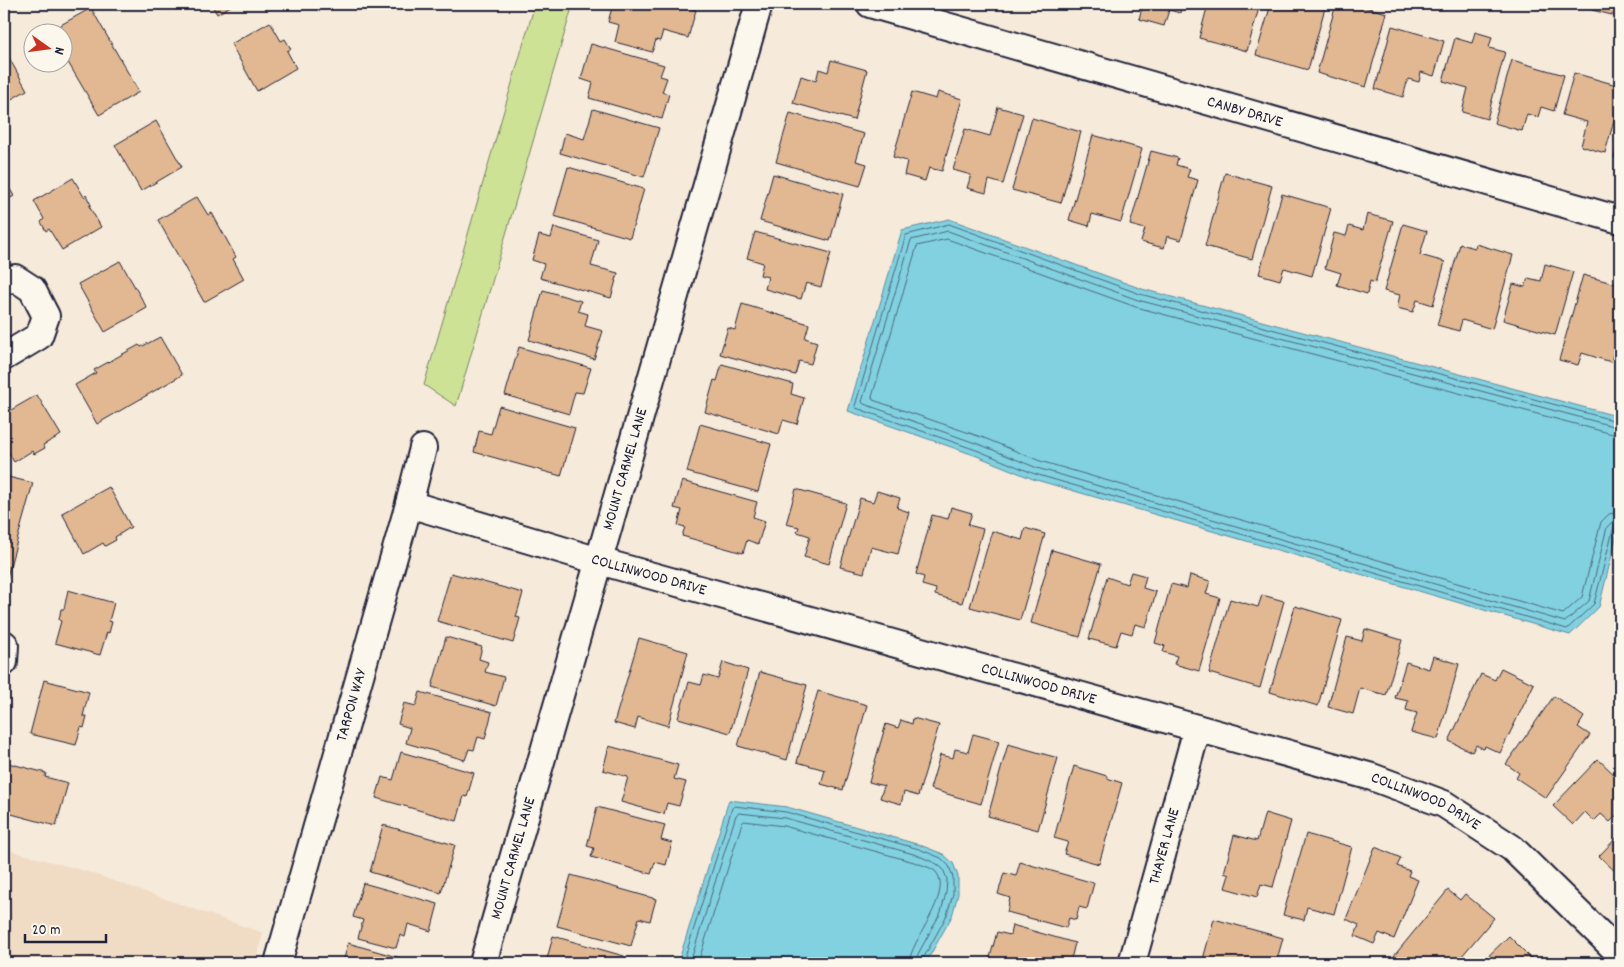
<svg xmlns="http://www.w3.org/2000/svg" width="1624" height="967" font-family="Dekko,sans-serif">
<rect width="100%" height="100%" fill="#f6eada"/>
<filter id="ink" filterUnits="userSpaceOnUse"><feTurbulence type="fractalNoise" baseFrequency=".02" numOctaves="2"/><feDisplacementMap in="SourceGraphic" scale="10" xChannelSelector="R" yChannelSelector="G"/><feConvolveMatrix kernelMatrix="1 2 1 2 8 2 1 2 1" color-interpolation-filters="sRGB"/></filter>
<g filter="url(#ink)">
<path fill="#f0dbc4" d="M4,849L85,871L263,933L255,963H4Z"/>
<path fill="#cee296" stroke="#788268" d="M535,4H573L456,406L424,385Z"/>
<path fill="#82d1e0" stroke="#5c8b9e" d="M949,219L1142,289L1620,417V522L1599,607L1570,635L1033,479L977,456L848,411L902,230Z
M729,800L787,807L920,845L943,854L953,863L958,876V894L952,916L928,959L927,963H678Z"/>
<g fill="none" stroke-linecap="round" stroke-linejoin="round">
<path stroke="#48687d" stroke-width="1" d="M1620,422L1140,294L949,224L906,235L855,406L856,408L979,451L1035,474L1567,629L1594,604L1613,530L1616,526H1620
M1620,428L1138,300L948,231L911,240L862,402L864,404L981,445L1037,468L1565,622L1589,601L1607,527L1613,521L1620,519
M1620,436L1136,307L947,239L917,246L872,397L873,400L984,438L1040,461L1563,614L1582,597L1601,522L1609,514L1620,512
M683,963L732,808L734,806L786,812L919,849L941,858L949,866L953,877V894L947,915L924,957L923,963
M690,963L736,815L739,813L785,818L917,855L937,864L943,869L947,879L946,893L941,912L918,954L916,963
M698,963L742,823L744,821L784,826L914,862C921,865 931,867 936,872C954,893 910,941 909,963"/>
</g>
<path fill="#e1b891" stroke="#22223b" d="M211,4H234L217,14Z
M613,4H674L696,10L688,38L663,31L660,41L656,40L652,52L615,42L619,25L608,22Z
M1143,4H1182L1180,13L1169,10L1164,26L1139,19Z
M1208,4H1260L1247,51L1199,38Z
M1271,4H1326L1308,70L1256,55Z
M1336,4H1354L1387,13L1366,87L1317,73Z
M1529,4H1548L1546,11L1529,6Z
M1594,4H1620V17L1592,10Z
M91,8L139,92L99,115L62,52V32H51L50,31Z
M270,22L281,41L285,39L291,49L287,51L296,68L257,91L231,44Z
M1392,26L1444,41L1434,76L1421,72L1419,82L1408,79L1403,97L1375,89Z
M1475,32L1492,37L1489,48L1505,52L1487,119L1462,112L1468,88L1443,81L1455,38L1472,43Z
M591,44L664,65L660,76L667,78L662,92L669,94L662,119L589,98L593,83L581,79Z
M4,49L27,90L10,100L11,102L4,106Z
M831,60L867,70L854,120L793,103L801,76L816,81L819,69L828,72Z
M1512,60L1564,75L1554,111L1541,107L1538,117L1527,114L1522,131L1494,123Z
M1574,73L1620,86V99L1605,153L1581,146L1587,122L1562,115Z
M912,92L936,99L938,92L962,99L942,171L929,168L925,181L904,175L907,161L893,157Z
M998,107L1023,114L1003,184L989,180L986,193L967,188L971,175L953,170L965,129L990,136Z
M593,109L659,128L644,177L560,153L565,133L584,139Z
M790,113L864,134L856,161L867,164L860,186L776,162Z
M1032,118L1081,132L1061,203L1012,190Z
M156,121L182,167L141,191L115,145Z
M1093,135L1142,149L1121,222L1092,214L1089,226L1069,220Z
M1620,138V159L1614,158Z
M1151,151L1178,158L1176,165L1190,169L1187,177L1198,180L1181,240L1167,236L1164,248L1141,242L1145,229L1130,225Z
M568,167L644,189L630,238L554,216Z
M1225,173L1272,186L1252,259L1205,246Z
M773,174L843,194L830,241L760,221Z
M73,178L84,197L86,195L91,205L89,206L101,227L62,250L49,229L46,231L41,222L44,219L34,201Z
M4,179L14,196L4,202Z
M1282,194L1331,208L1312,276L1284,268L1280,280L1259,274Z
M197,197L208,215L212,213L236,257L233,259L244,279L204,302L158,220Z
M1367,214L1393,221L1375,283L1370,281L1367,294L1337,285L1341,273L1325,268L1334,233L1346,236L1349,226L1363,230Z
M1403,224L1427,231L1420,255L1445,262L1433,305L1417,300L1413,312L1397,308L1400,295L1384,291Z
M554,227L598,240L591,266L618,273L611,298L540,278L544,264L532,260L539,235L551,238Z
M755,232L831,253L821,287L806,283L801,299L765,289L768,277L760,275L763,263L747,258Z
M1460,244L1475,248L1476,244L1513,255L1492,329L1462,320L1459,331L1437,325Z
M120,261L147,308L105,332L78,284Z
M1545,264L1573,272L1555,335L1503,320L1513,284L1525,287L1528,278L1541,281Z
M1583,275L1620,285V330L1611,362L1582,353L1578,365L1559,360Z
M543,290L581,301L578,311L588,314L585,326L603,331L594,359L529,340Z
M742,304L809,324L805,338L817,342L811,364L799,361L795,375L720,354L728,328L735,330Z
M160,337L182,375L97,424L75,385L96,373L94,370L139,345L141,347Z
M519,347L591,368L583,393L575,392L569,414L505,395Z
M722,364L793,384L791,394L804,398L797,424L783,420L779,434L705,412L714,380L717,381Z
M37,395L61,435L43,445L45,448L34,454L32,451L14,462L4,444V414Z
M499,406L575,428L561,476L474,452L479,431L491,434Z
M700,424L771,444L758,492L687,472Z
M4,476L33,483L7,577L4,576Z
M682,481L757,502L753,517L765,521L758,544L747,540L743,553L682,536L685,527L678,525L682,510L674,508Z
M109,487L131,527L115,537L116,540L105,546L103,543L84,554L62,513Z
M796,489L846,503L829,564L804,557L810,536L797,532L799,527L786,524Z
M877,491L900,498L897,508L909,512L898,554L871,547L864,573L840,567L860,498L873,502Z
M951,507L972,513L968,525L983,529L962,603L935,595L936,589L922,585L924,577L916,574L932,515L948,519Z
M1025,528L1045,534L1020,620L970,607L992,531L1022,540Z
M1052,550L1101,564L1080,637L1031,623Z
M1131,572L1146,576L1143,588L1156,592L1146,627L1135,624L1132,634L1121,631L1116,646L1089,639L1107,577L1127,584Z
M451,573L523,593L516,617L520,618L513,643L437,621Z
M1190,575L1210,581L1206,594L1220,598L1199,671L1174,664L1177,656L1163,652L1165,646L1155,643L1171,584L1187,588Z
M68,590L114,603L109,621L112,622L109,633L107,632L100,655L55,643L61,621L59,620L61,609H64Z
M1262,595L1284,601L1260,688L1209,673L1230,599L1258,607Z
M1295,606L1342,620L1318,706L1270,692Z
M1365,629L1402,640L1386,695L1360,688L1353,714L1328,707L1347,637L1362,641Z
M446,637L482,647L479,659L488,662L485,672L504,677L496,706L432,687Z
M639,638L688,652L668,726L638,717L635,729L614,723Z
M1433,656L1459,664L1438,739L1411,732L1417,713L1406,710L1408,701L1395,698L1406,662L1429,669Z
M723,662L748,670L730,733L678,718L689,682L701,685L704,675L718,679Z
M1501,668L1534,684L1500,753L1485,746L1484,749L1476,745L1472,752L1449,741L1481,674L1495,680Z
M760,672L807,685L787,760L738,746Z
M44,680L89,692L83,716H87L84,728L81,727L76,745L30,734Z
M818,691L867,705L843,790L821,784L825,770L797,762Z
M420,692L492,712L485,739L478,737L474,750L469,749L465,760L406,743L410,728L398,724L404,703L416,706Z
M1554,696L1584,717L1578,727L1590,735L1546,798L1516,778L1519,773L1506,764Z
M913,718L939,725L918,796L904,792L901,804L880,798L884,786L869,782L886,724L898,728L901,720L912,724Z
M973,734L999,741L981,804L930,789L940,755L953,758L955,749L968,752Z
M1008,744L1058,758L1038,830L988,816Z
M609,746L678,765L674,779L686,782L679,806L667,803L664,814L621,802L628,777L603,770Z
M401,752L474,773L467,797L464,796L457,821L376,798L382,777L393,780Z
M1598,759L1620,780V812L1610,822L1601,814L1594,821L1585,812L1573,825L1553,806Z
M4,762L46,773L45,777L68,783L56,826L4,812Z
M1074,766L1107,776V778L1122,783L1099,864L1064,854L1068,842L1054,838Z
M597,807L665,825L661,840L672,843L666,865L655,862L651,874L591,857L594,848L587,846Z
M1265,813L1291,821L1273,887L1261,884L1257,897L1225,888L1229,875L1224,873L1234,835L1257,841Z
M383,825L455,845L441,893L370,872Z
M1306,834L1352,847L1334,914L1307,907L1304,920L1283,915Z
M1620,834V876L1599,856Z
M1375,847L1401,858L1397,866L1410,871L1408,876L1418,880L1394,939L1379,933L1374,944L1355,936L1359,925L1346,919Z
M1020,862L1094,883L1087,909L1079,907L1076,920L1069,918L1066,928L1007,912L1010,898L998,894L1004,873L1016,876Z
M571,875L656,899L650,921L639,918L631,946L557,926Z
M363,883L438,904L431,931L408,924L405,937L400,935L396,948L358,938L363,920L353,917Z
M1448,890L1460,900L1465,894L1494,918L1456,963H1402L1394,956Z
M1214,919L1283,938L1276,963H1202Z
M1012,925L1075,943L1070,963H997L989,961L997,932L1010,935Z
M553,936L624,956L622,963H546Z
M1509,936L1536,963H1481Z
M348,943L418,963H343Z"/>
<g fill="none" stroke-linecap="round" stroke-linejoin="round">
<g stroke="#22223b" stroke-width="30">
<g id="minor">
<path id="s1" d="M870,4L1620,220"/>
<path d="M4,281L15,278L32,289L46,316L39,336L4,357"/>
<path id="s2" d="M409,504L599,561L1372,777L1444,804L1512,848L1620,954"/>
<path d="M4,644L5,645L4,662"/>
<path id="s3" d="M278,963L409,504L423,448"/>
<path id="s4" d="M483,963L759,4"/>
<path id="s5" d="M1132,963L1197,729"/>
</g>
</g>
<use href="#minor" stroke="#fbf7ec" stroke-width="26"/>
</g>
</g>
<g text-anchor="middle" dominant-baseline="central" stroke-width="4.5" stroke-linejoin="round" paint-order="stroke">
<g font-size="16" fill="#22223b" stroke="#fbf7ec">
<text stroke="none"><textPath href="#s1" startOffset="390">CANBY DRIVE</textPath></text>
<text stroke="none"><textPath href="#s4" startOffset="514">MOUNT CARMEL LANE</textPath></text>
<text stroke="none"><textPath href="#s2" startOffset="250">COLLINWOOD DRIVE</textPath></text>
<text stroke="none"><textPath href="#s2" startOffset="655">COLLINWOOD DRIVE</textPath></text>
<text stroke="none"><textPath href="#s3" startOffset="268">TARPON WAY</textPath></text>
<text stroke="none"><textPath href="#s2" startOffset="1060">COLLINWOOD DRIVE</textPath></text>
<text stroke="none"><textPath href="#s5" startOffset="121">THAYER LANE</textPath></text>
<text stroke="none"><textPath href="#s4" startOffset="109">MOUNT CARMEL LANE</textPath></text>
</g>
</g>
<rect width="1624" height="967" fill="none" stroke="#fbf7ec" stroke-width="20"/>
<rect x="10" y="10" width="1604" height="947" fill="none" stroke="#22223b" stroke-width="2" filter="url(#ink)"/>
<g transform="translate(48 48) rotate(104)"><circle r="24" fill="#fbf7ec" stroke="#a4a2a5"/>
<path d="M0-4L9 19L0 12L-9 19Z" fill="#c8321e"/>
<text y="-8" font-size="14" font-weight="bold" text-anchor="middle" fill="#22223b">N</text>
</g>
<path d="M25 934v8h81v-8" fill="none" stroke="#22223b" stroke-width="2.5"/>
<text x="32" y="934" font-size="15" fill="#22223b" stroke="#fbf7ec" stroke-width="4" paint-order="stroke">20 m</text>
</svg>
